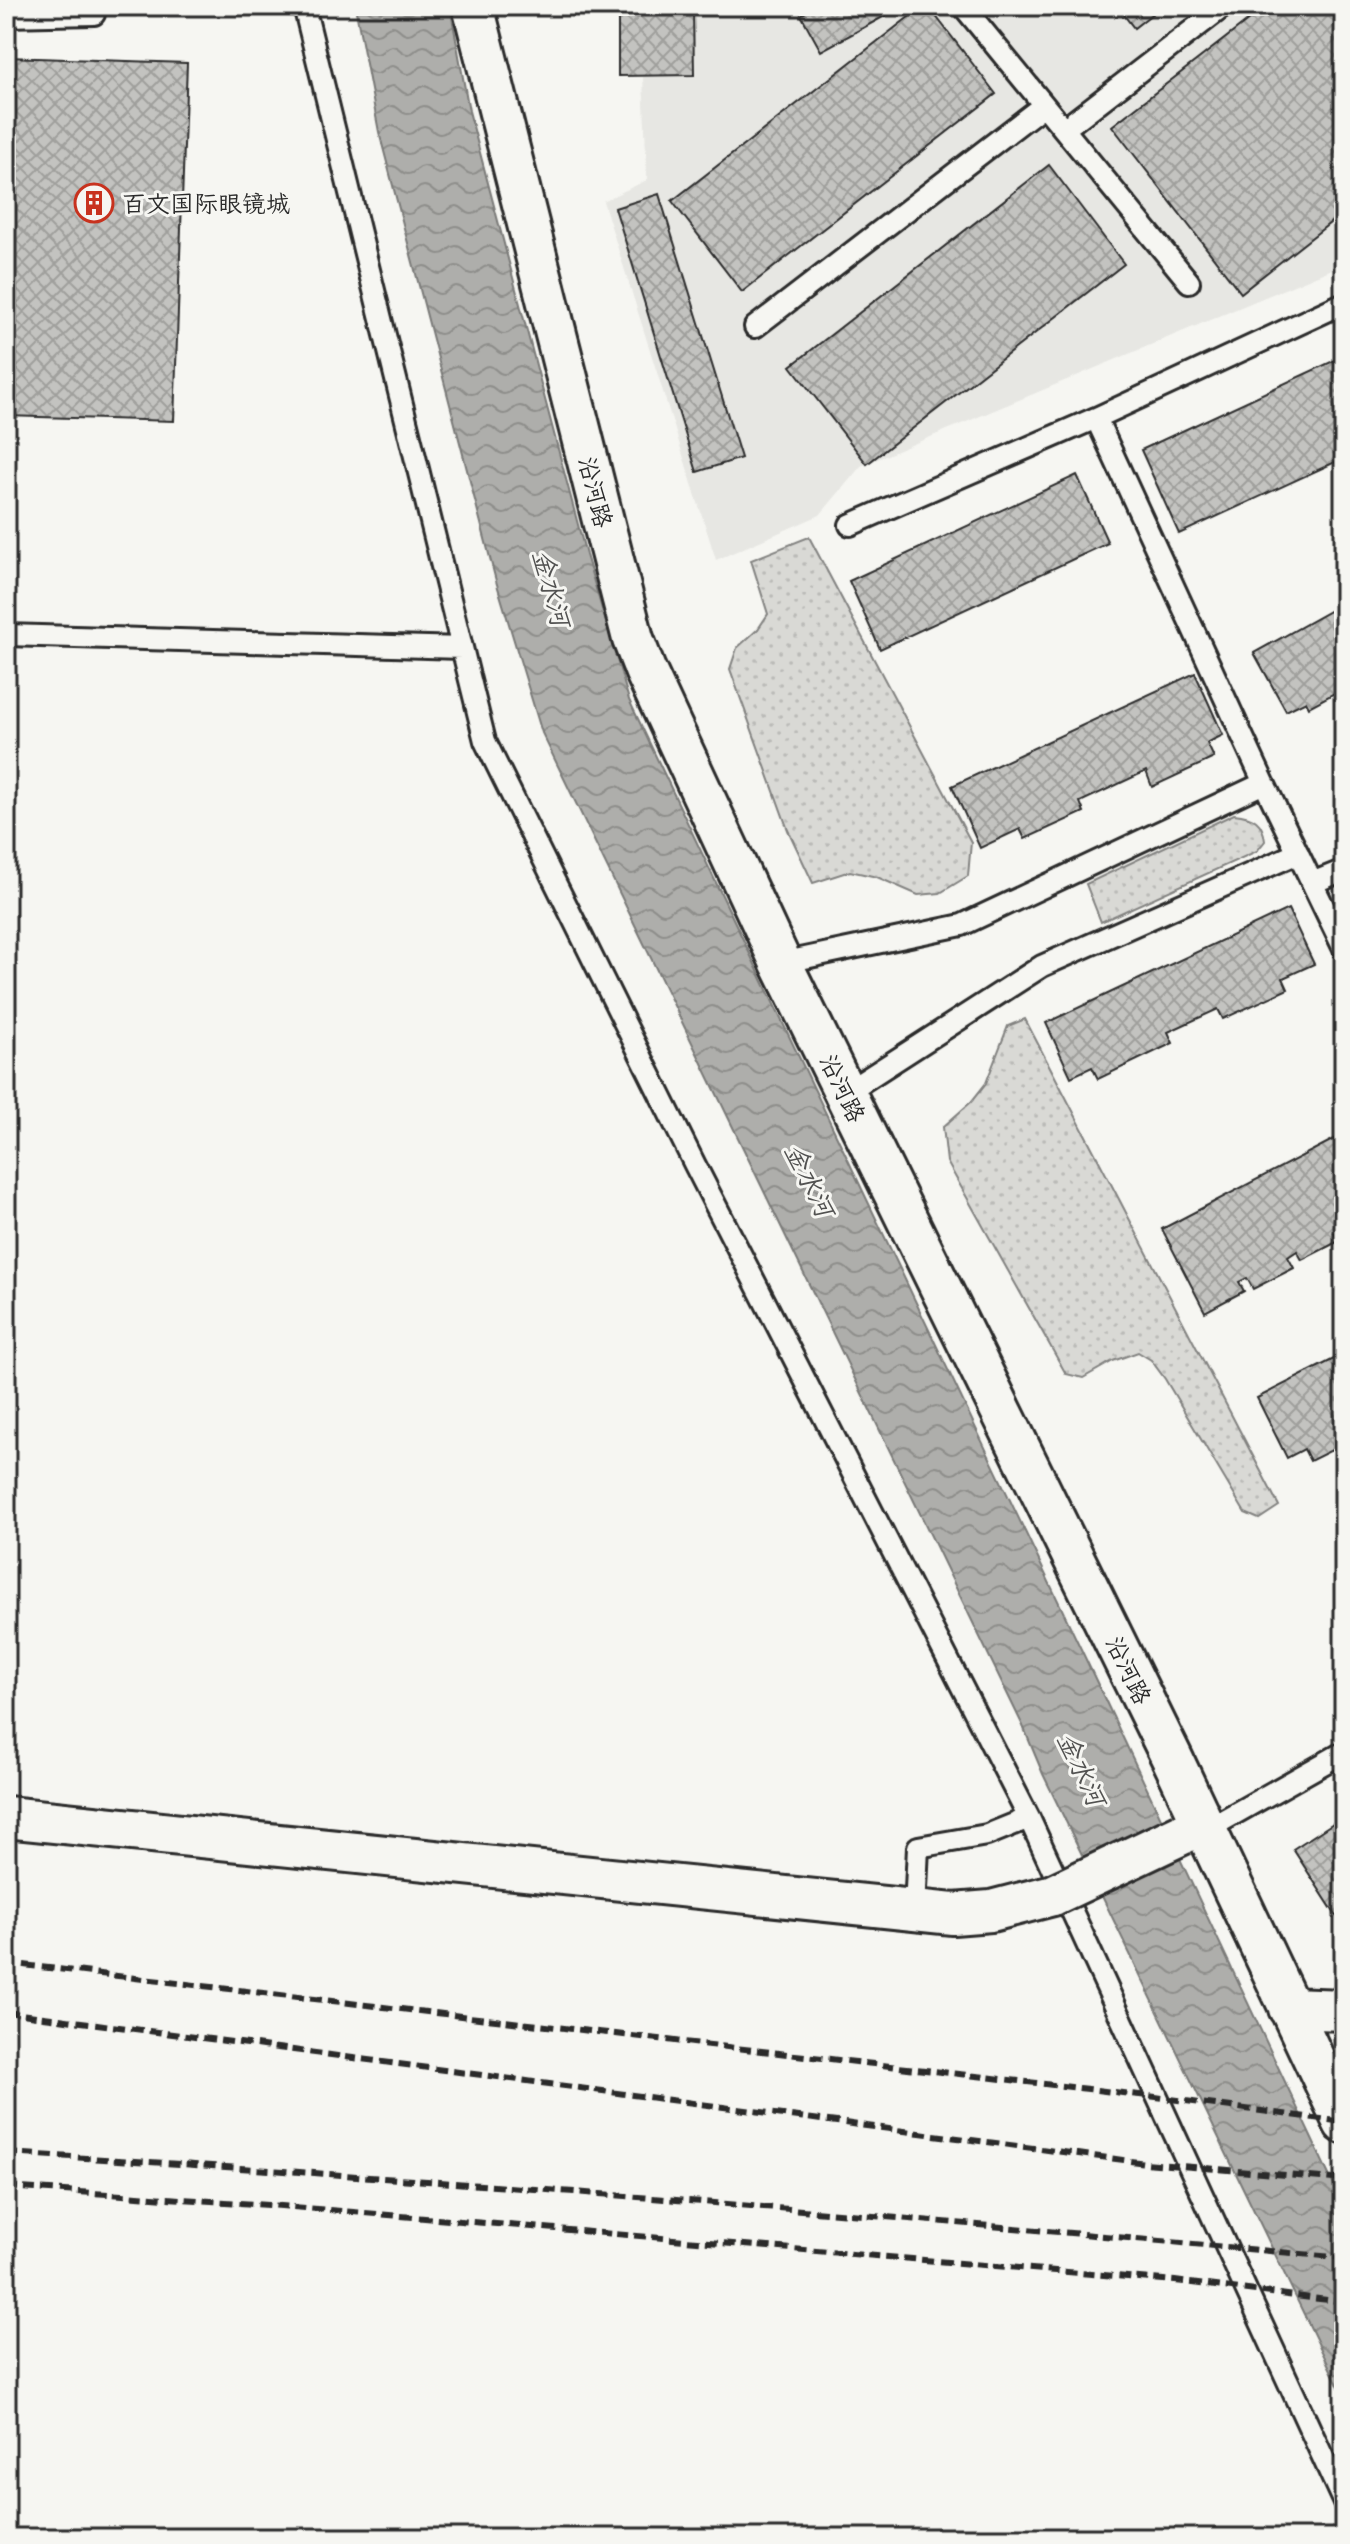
<svg xmlns="http://www.w3.org/2000/svg" width="1350" height="2544" font-family="'Patrick Hand','LXGW WenKai TC',sans-serif">
<defs>
<pattern id="green-dots" width="8" height="8" patternUnits="userSpaceOnUse" patternTransform="scale(2)"><rect width="8" height="8" fill="#d9d9d5"/><path d="M2 2h.1M6 6h.1" fill="none" stroke="#babab7" stroke-width="1.8" stroke-linecap="round"/></pattern>
<pattern id="water-waves" width="16" height="10" patternUnits="userSpaceOnUse" patternTransform="scale(2)"><rect width="16" height="10" fill="#aeaeab"/><path d="M0 5q4-4 8 0t8 0" fill="none" stroke="#8e8e8b"/></pattern>
<pattern id="building-cross-hatch" width="8" height="8" patternUnits="userSpaceOnUse" patternTransform="scale(2)"><rect width="8" height="8" fill="#c3c3c0"/><path d="M0 0l8 8M0 8l8-8" fill="none" stroke="#9f9f9c"/></pattern>
</defs>
<rect width="100%" height="100%" fill="#f6f6f2"/>
<filter id="ink" filterUnits="userSpaceOnUse"><feTurbulence type="fractalNoise" baseFrequency=".0125" numOctaves="2"/><feDisplacementMap in="SourceGraphic" scale="16" xChannelSelector="R" yChannelSelector="G"/><feConvolveMatrix kernelMatrix="1 2 1 2 8 2 1 2 1" color-interpolation-filters="sRGB"/></filter>
<g filter="url(#ink)">
<path fill="#e7e7e3" d="M693,6H1344V264L861,466L820,515L716,560L603,201L647,180L643,76L694,75Z"/>
<path fill="url(#green-dots)" stroke="#828280" stroke-width="2" d="M809,537L971,842L968,876L940,893L918,895L877,877L850,871L813,883L788,830L730,669L737,648L758,629L768,614L751,560Z
M1234,814C1253,816 1263,821 1265,841L1257,851L1101,922L1086,884Z
M1025,1019L1279,1506L1259,1519L1245,1513L1165,1379L1151,1360L1138,1352L1113,1361L1083,1378L1066,1374L947,1162L943,1127L971,1102L986,1083L1008,1026Z"/>
<path fill="url(#water-waves)" stroke="#7a7a78" stroke-width="2" d="M355,6H450L469,111L586,555L629,700L1100,1689L1344,2207V2397L1043,1774L1023,1726L542,733L496,581L379,132Z"/>
<path fill="url(#building-cross-hatch)" stroke="#2b2b2b" stroke-width="2" d="M618,6H693L694,75L618,76Z
M817,6H891L894,11L821,51L801,15Z
M923,6H928L996,94L742,292L672,201Z
M1117,6H1162L1134,28Z
M1267,6H1344V212L1241,293L1112,126Z
M6,57L187,63L174,421L6,416L9,343H6Z
M1049,165L1124,264L867,464L791,366Z
M659,194L741,458L697,472L615,208Z
M1344,356V458L1179,534L1141,450Z
M1077,475L1108,543L880,649L849,581Z
M1344,603V688L1309,707L1306,701L1286,711L1254,653Z
M1195,673L1223,735L1207,743L1214,758L1152,787L1146,771L1080,802L1084,812L1025,839L1020,829L980,848L952,786Z
M1288,909L1314,964L1283,978L1288,989L1223,1019L1218,1009L1168,1032L1173,1043L1098,1079L1092,1067L1071,1077L1046,1023Z
M1344,1134V1229L1334,1233L1339,1241L1302,1260L1297,1251L1288,1257L1294,1268L1253,1289L1247,1278L1239,1282L1244,1291L1205,1312L1162,1229Z
M1344,1354V1429L1340,1431L1344,1444L1310,1461L1304,1449L1287,1458L1257,1398Z
M1344,1816V1912L1337,1917L1293,1849Z"/>
<g fill="none" stroke-linecap="round" stroke-linejoin="round">
<g stroke="#2b2b2b" stroke-width="26">
<path id="lane" d="M304,6L485,741L695,1165L1029,1818L987,1835L918,1847L915,1910
M963,6L1189,282
M6,16L94,14L93,6
M1064,129L1224,6
M755,327L1044,105
M1096,418L1264,783L1344,949
M850,525L1096,418L1344,303
M6,635L462,648
M1312,883L1344,870
M781,963L962,925L1264,783
M845,1093L1042,966L1298,853
M1029,1818L1344,2503
M1206,1830L1344,1752"/>
</g>
<g stroke="#2b2b2b" stroke-width="46">
<path id="street" d="M473,6L633,639L645,670L781,963L1171,1756L1344,2123
M6,1817L953,1914L991,1911L1053,1895
M1289,2008L1344,2010"/>
</g>
<use href="#lane" stroke="#f6f6f2" stroke-width="20"/>
<use href="#street" stroke="#f6f6f2" stroke-width="40"/>
<path stroke="#2b2b2b" stroke-width="6" stroke-dasharray="12 6" stroke-linecap="butt" d="M6,1963L1148,2096L1344,2122
M6,2012L1146,2163L1344,2180
M6,2153C452,2180 899,2216 1344,2258
M6,2187L269,2205L1175,2281L1344,2302"/>
<g stroke="#2b2b2b" stroke-width="46" stroke-linecap="butt">
<path id="street-bridge" d="M1053,1895L1182,1834"/>
</g>
<use href="#street-bridge" stroke="#f6f6f2" stroke-width="40"/>
</g>
</g>
<defs>
<g id="building-ring" transform="scale(2)"><circle r="9.5" fill="#f6f6f2" stroke="#c8321e" stroke-width="1.5"/><path d="M-4-6H4V6H1V3H-1V6H-4ZM-2.5-4.3h1.7v1.8h-1.7ZM.8-4.3h1.7v1.8H.8ZM-2.5-1h1.7V.8h-1.7ZM.8-1h1.7V.8H.8Z" fill="#c8321e"/></g>
</defs>
<g fill-rule="evenodd">
<use href="#building-ring" x="94" y="203"/>
</g>
<g text-anchor="middle" dominant-baseline="central" stroke-width="6" stroke-linejoin="round" paint-order="stroke">
<g font-size="24" fill="#2b2b2b" stroke="#f6f6f2" text-anchor="start">
<text x="122" y="203">百文国际眼镜城</text>
</g>
<g font-size="24" fill="#2b2b2b" stroke="#f6f6f2">
<text transform="translate(596 492) rotate(76)">沿河路</text>
<text transform="translate(843 1088) rotate(64)">沿河路</text>
<text transform="translate(1129 1670) rotate(64)">沿河路</text>
</g>
<g font-size="26" font-style="italic" fill="#525251" stroke="#f6f6f2">
<text transform="translate(552 588) rotate(75)">金水河</text>
<text transform="translate(810 1180) rotate(64)">金水河</text>
<text transform="translate(1082 1769) rotate(65)">金水河</text>
</g>
</g>
<rect width="1350" height="2544" fill="none" stroke="#f6f6f2" stroke-width="32"/>
<rect x="16" y="16" width="1318" height="2512" fill="none" stroke="#2b2b2b" stroke-width="3" filter="url(#ink)"/>
</svg>
